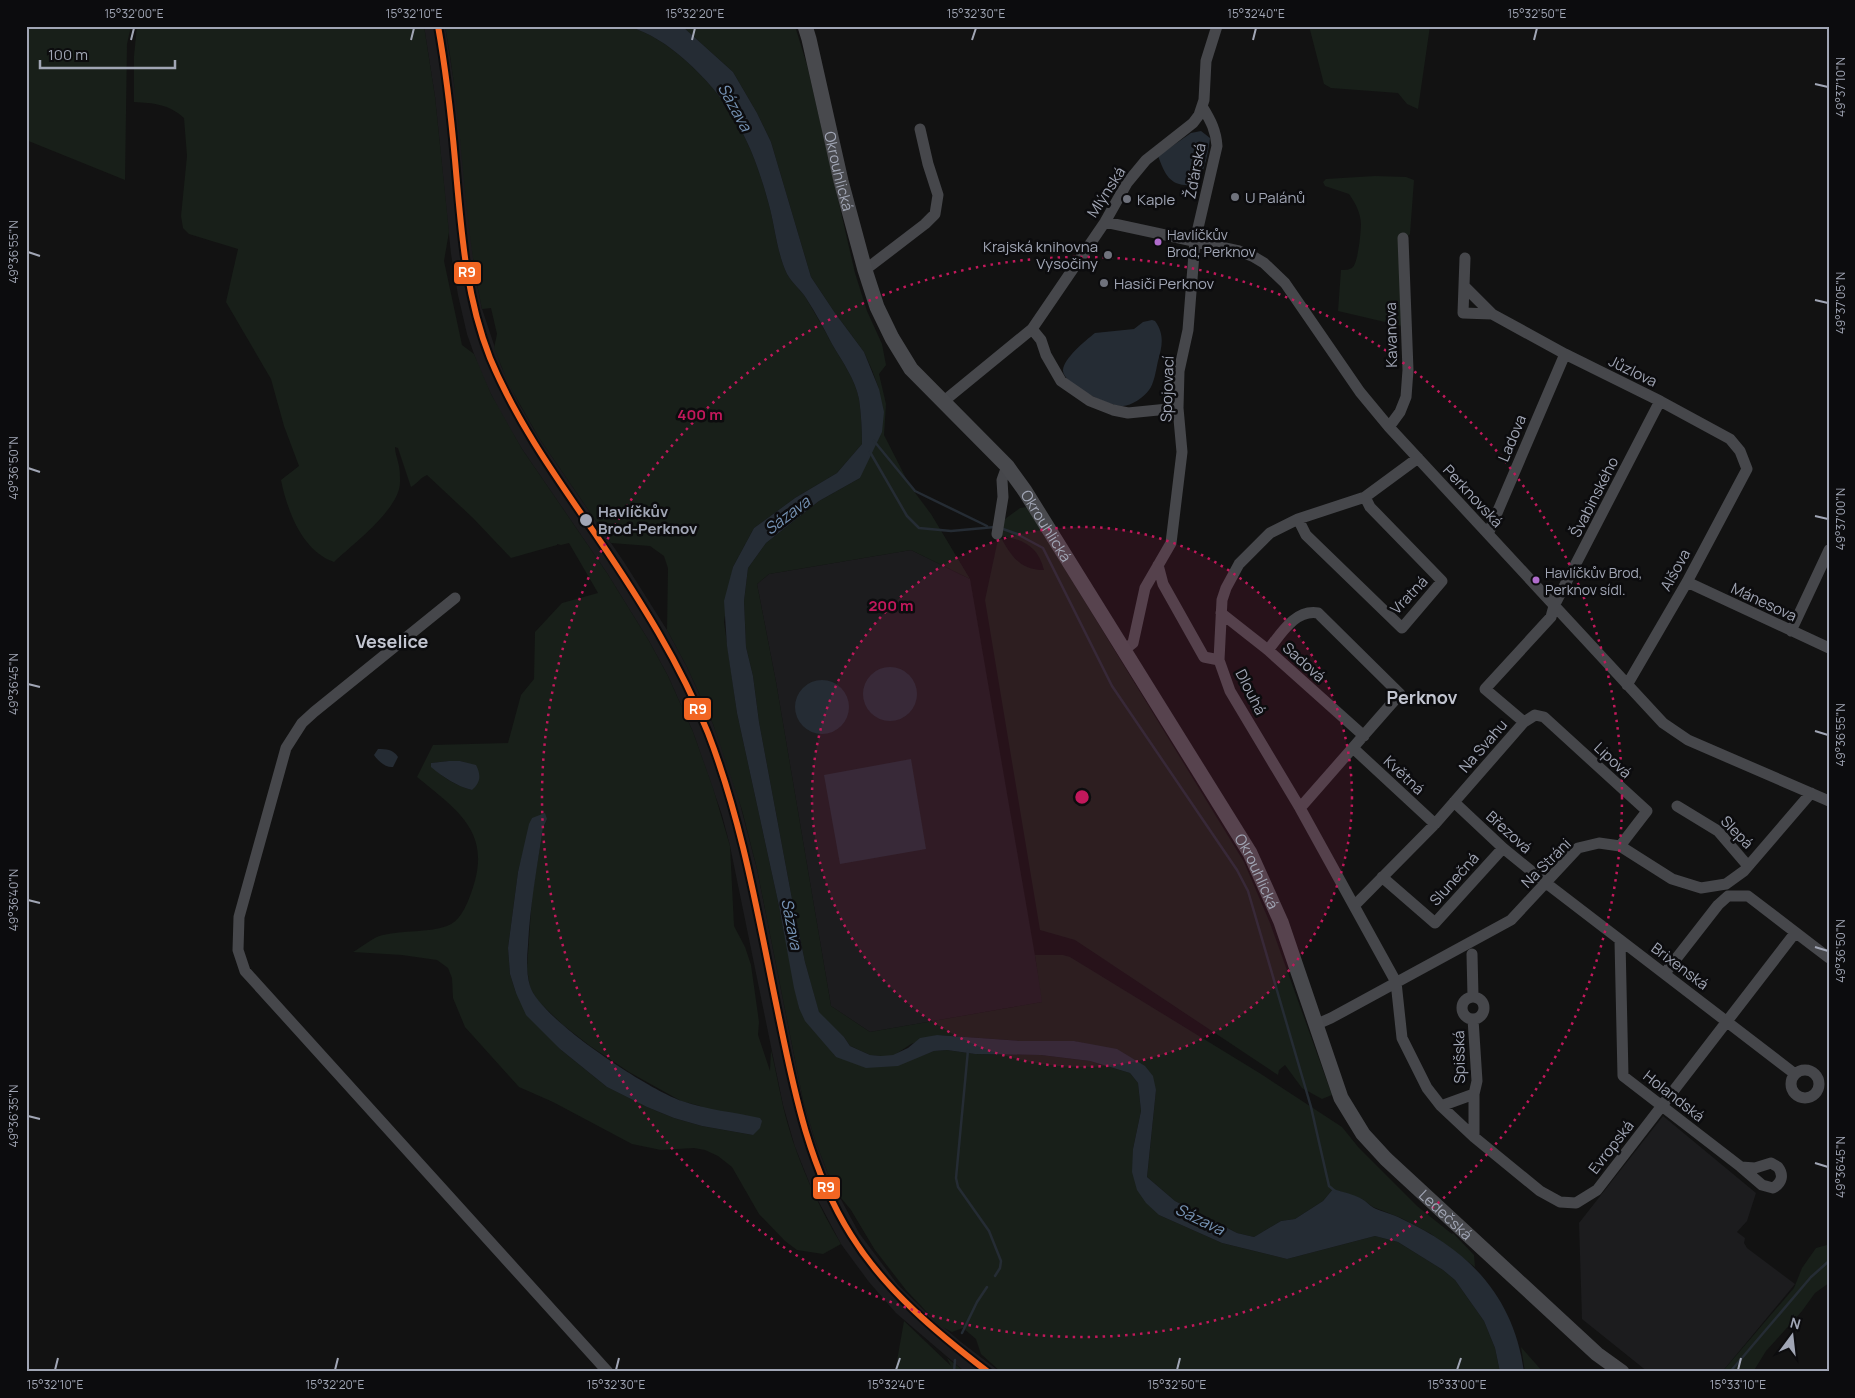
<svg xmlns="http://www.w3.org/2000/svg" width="1855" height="1398" font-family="Manrope,sans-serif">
<rect width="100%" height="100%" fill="#121212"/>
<path fill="#1c1c1e" d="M424,26H445L456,95L475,274L482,309L501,366L518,402L539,438L624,562L667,630L687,667L713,724L734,781L757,869L803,1100L815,1140L830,1179L859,1233L898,1285L928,1314L961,1342L1000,1372H965L896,1313L869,1282L841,1244L811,1187L795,1147L783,1105L730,846L722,815L693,732L668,676L649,641L607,573L522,449L500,412L481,374L467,334L458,295L451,254L435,97Z
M911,550L970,579L1043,1002L870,1032L831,1006L776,682L757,584L769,574Z
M1663,1116L1756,1193L1747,1221L1737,1232L1745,1238L1744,1243L1747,1248L1795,1284L1722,1372H1648L1582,1319L1579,1223Z"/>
<path fill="#181f19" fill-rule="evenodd" d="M26,26H131L127,44L125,180L26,140Z
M137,26H424L435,97L449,232L444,261L462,345L474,354L491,394L522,449L607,573L649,641L668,676L693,732L713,788L730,846L734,926L745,947L751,965L759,1022L758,1035L770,1071L771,1050C777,1075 781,1101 788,1125C800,1167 819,1207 841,1244L823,1254L797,1250L785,1241L759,1214L732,1167L718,1156L705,1150L694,1148L661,1150L632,1144L553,1102L519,1087L465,1027L453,998L452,978L448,968L437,960L402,955L353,952C362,947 373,937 383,935C404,930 427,933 447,926C459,922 466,907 470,896C494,834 461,813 417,777L433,745L508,743L521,695L534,679L535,632L562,603L598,593L569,543L561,545L557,544V545L511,558L473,518L427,475C420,478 418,483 411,487L398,448L395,447C395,453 397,457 398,462C400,468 400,476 400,482C400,509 353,544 334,562C302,551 287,510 281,480L299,466L284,426L271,379L226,302L238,249L189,234L183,228L181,216L187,156L184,118C169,104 153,103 134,102V56ZM449,761H460L476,766L472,790C455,785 440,777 431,763ZM532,818L547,819L543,828L532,895L527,969L530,987L537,1000L563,1025L590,1046L629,1072L681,1101L700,1106L753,1135L702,1126L674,1118L647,1107L607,1087L560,1049L516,993L510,974L508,948L518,872Z
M445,26H627C650,33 667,44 685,60C732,102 753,144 769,205C775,227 777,253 787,274C792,283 801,290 806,298C815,313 824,329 832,344C842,361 855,379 859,399C861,413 862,429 862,444L837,473L795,498L754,528L733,567L724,622L737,713L779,906L799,1008L836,1057L921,1056L934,1051L947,1050L975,1054L1041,1055L1090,1061L1130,1073L1138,1083L1141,1111L1133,1149L1159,1215L1222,1243L1287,1259L1375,1236L1398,1242L1443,1270L1455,1280L1484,1321L1495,1348L1500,1372H1001L981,1354L976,1339L963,1328L952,1332L940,1326L906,1290L875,1250L851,1210L837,1193L830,1179L815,1140L803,1100L757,869L742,810L713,724L687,667L667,630L668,568L664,556L650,546L611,543L539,438L509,385L494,348L497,334L491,308L482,309C462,216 463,120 445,26Z
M682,26H795L807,65L855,273L867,311L882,344L886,365L879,374L886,404L884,435L910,486L931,514L970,579L911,550L769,574L757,584L776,682L831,1006L870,1032L1042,1002L1035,955H1063L1070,957L1261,1074L1342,1127L1359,1148L1417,1206L1452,1234L1453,1233L1474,1255L1475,1267L1431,1234L1401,1218L1373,1207L1362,1199L1333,1189L1323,1201L1295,1219L1281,1221L1254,1237L1237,1233L1175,1201L1147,1177L1156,1090L1087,1044L1074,1041H1020L937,1035L911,1044L893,1056H881L870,1055L850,1046L844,1037L819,1013L805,962L792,899L759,722L753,676L746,647L744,601L748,568L766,543L819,501L860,478L879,389L872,370L864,352L835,313L811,277L771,142L757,113L733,72Z
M1309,26H1430L1418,109L1407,104L1398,93L1331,88L1324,84Z
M1375,176L1406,177L1414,180L1410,234L1406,238L1402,326L1338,311L1341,270C1345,270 1350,270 1353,267C1358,262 1361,232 1361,224C1361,214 1355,202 1349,194L1325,186L1323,182L1326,179Z
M1027,507L1244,862L1270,923L1332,1095L1322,1099L1302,1088L1285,1065L1279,1070L1278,1075L1075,940L1040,930L985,600L997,544L1005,519L1020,508ZM1000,536C1023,539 1038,546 1044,570C1020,570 1011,556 1000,536Z
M1829,1241V1283L1815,1293L1802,1311L1766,1351L1753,1372H1722L1794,1288L1802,1268L1816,1248L1827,1245Z
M904,1321L951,1366L947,1358L965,1372H895Z
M1521,1347L1543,1372H1525Z"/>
<path fill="#252c34" d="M627,26H682L733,72L757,113L771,142L811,277L835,313L864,352L879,389L884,412L882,432L860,478L819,501L766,543L748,568L744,601L746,647L753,676L759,722L792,899L805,962L819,1012L844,1037L850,1046L870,1055L881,1056L893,1055L908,1048L920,1038L937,1035L1020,1041H1074L1117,1049L1145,1066L1153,1076L1156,1090L1147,1177L1175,1201L1237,1233L1254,1237L1281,1221L1295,1219L1323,1201L1333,1189C1343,1192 1353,1194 1362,1199C1366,1201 1370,1206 1374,1208C1383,1212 1393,1214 1402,1219C1469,1250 1514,1297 1524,1372H1500L1495,1348L1484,1321L1455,1280L1443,1270L1398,1242L1375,1236L1287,1259L1222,1243L1159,1215L1146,1203L1137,1190L1132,1172L1133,1149L1141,1111L1138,1083L1130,1073L1090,1061L1041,1055L975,1054L947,1050L934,1051L898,1066L866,1068L836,1057L805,1021L799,1008L794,988L779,906L737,713L727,646L724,601L733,567L754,528L795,498L837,473L862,444C862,429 861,413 859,399C855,379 842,361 832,344C824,329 816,313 806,298C801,290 792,283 787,274C777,253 775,227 769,205C753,144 732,102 685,60C667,44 650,33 627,26Z
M1201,131L1210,138C1209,148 1204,176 1196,183C1194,185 1189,186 1185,185C1168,184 1164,171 1158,156L1191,133Z
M1152,320L1155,321C1165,335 1162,346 1158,361C1156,370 1154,384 1149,390C1144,397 1131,406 1123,406C1110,407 1062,384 1063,370C1064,358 1085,341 1095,333L1134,329L1143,322Z
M863 694a27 27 0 1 1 54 0a27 27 0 1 1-54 0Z
M795 707a27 27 0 1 1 54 0a27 27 0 1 1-54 0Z
M378,749C386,749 393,749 398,757L393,767C386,768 378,761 374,755Z
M911,759L926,849L840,864L824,775Z
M449,761H460L476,765C481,775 481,782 472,790C456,786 443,777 431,767V763Z
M545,813L547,819L543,828C537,867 530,906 528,945C527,958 526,973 530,986C540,1019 649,1090 682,1101C707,1110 734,1112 760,1118L762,1121L760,1128L753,1135L702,1126L674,1118L647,1107L607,1087L560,1049L526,1015L516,993L510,974L508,948L518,872L529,824L532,818Z"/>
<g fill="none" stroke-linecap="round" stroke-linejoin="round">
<path stroke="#252c34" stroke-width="2.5" d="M874,441L915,491L987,526
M870,452L907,516L919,528L951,531L995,527
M1003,529L1017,534L1043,548L1112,686L1237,870L1248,891L1311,1107L1329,1186L1335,1191
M968,1050L956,1178L958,1187L989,1231L1001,1261L1000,1268L995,1276
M962,1333L977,1302L987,1287
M954,1372L955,1360
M1730,1372L1811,1277L1829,1261"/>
<path stroke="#46474b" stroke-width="11" d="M1105,222L1239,251L1254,257L1264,263L1285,283L1360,392L1389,427L1663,723L1688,740L1829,801
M1465,258L1463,313L1492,314L1565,354L1660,401L1730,439L1740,451L1747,469L1687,582L1627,685
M865,270L925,224L935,214L938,195L928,164L920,129
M1464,286L1492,314
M1032,329L1041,340L1046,355L1061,381L1090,401L1113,410L1128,413L1178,408
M944,401L1032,329L1105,222L1127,183L1146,160L1193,123L1199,115L1204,100L1206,61L1217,26
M1389,427L1400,412L1406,397L1408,370L1403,238
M1418,458L1365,497L1298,519L1270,533L1239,564L1226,588L1222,600L1219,660L1230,691L1300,808L1396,982L1402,1038L1427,1088L1441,1106L1474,1137L1540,1191L1560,1202L1576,1203L1597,1190L1795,933
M1298,519L1306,535L1402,628L1442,581L1370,507L1365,497
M997,534L1003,497L1002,480L1007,466
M1488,534L1565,354
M1158,565L1163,584L1204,657L1219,660
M1687,582L1829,648
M455,598L314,712L302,723L286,748L239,917L238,950L245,971L608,1372
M1221,613L1268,650L1364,736
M1791,631L1829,550
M1268,650C1281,634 1295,609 1318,613L1400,694L1300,808
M1123,651L1133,643L1145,588L1171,543L1182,452L1178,408L1179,371L1188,330L1195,241L1217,146C1216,131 1211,121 1203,108
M1524,722L1485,689L1551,617L1554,606L1660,401
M1353,748L1435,824
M1454,802L1503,848L1546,883L1795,1074
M1677,806L1718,831L1748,866
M1382,877L1435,923L1503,848
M1354,906L1435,824L1524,722L1535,715L1544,717L1647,811L1620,846
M1620,941L1623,1076L1741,1167
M1472,954L1473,996
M1665,973L1718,905L1728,896H1748L1829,958
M1462 1008a11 11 0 1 1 22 0a11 11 0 1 1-22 0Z
M1473,1019L1477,1081L1474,1094V1137
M1315,1025L1331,1018L1511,920L1578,848L1599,843L1620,846L1672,879L1701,888L1726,884L1744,871L1811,793
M1791 1084a14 14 0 1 1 28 0a14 14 0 1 1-28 0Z
M1441,1106L1474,1094
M1771,1163L1778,1167C1784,1175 1782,1183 1773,1188L1762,1185L1741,1167L1755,1168Z"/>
<path stroke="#48494d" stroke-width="15" id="s1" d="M805,26L809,39L841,181L865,270L877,307L892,338L911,369L1007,466L1025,491L1250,853L1281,922L1341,1098L1363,1134L1386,1159L1597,1354L1622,1372"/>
<g stroke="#0c0c0e" stroke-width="10">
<path id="rail-1" d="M438,26C446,71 451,115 455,160C461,227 465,295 490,358C517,423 558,480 598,538C640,600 680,663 708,733C742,821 758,916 777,1008C793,1086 808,1167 851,1235C885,1290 937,1333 988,1372"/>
</g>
<use href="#rail-1" stroke="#f26522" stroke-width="6"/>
</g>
<path fill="none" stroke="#a1a6b5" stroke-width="2" d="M131,40L134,28M411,40L414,28M692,40L695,28M972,40L976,28M1253,40L1256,28M1534,40L1537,28M1815,84L1828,87M28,252L40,256M1815,300L1828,303M28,468L40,472M1815,516L1828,519M28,684L40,687M1815,731L1828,735M28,900L40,903M1815,947L1828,951M28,1116L40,1119M1815,1163L1828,1167M55,1370L58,1358M335,1370L338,1358M616,1370L619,1358M896,1370L900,1358M1177,1370L1180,1358M1457,1370L1461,1358M1738,1370L1741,1358"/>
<circle cx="1082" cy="797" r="270" fill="#c2185b" fill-opacity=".12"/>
<g fill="none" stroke="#c2185b" stroke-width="2.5" stroke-dasharray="2.5 5">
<circle cx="1082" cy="797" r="270"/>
<circle cx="1082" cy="797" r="540"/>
</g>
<g fill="#6f727c" stroke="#0c0c0e" stroke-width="2">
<circle cx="1235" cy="197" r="5"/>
<circle cx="1127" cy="199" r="5"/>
<circle cx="1108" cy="255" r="5"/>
<circle cx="1104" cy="283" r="5"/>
</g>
<g fill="#b06ccc" stroke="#0c0c0e" stroke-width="2">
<circle cx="1158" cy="242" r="4.5"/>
<circle cx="1536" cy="580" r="4.5"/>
</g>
<circle fill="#a1a6b5" stroke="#0c0c0e" stroke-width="2" cx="586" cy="520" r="7"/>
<g text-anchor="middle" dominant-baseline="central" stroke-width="5" stroke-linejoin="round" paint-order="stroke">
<g font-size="14" fill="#a1a6b5" stroke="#0c0c0e" text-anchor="start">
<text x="1167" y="234">Havlíčkův<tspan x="1167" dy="17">Brod, Perknov</tspan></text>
<text x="1545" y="572">Havlíčkův Brod,<tspan x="1545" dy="17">Perknov sídl.</tspan></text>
</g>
<g font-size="15" fill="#a1a6b5" stroke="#0c0c0e">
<text stroke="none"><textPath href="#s1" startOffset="149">Okrouhlická</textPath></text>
<text transform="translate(1195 171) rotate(-79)">Žďárská</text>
<text transform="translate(1106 192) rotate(-57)">Mlýnská</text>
<text transform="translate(1391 335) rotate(-91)">Kavanova</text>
<text transform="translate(1633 371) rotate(26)">Jůzlova</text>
<text transform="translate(1167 389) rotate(-88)">Spojovací</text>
<text transform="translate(1512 438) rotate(-67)">Ladova</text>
<text transform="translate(1473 496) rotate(47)">Perknovská</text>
<text transform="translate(1594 497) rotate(-63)">Švabinského</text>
<text stroke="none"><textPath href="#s1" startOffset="569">Okrouhlická</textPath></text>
<text transform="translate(1675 570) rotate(-61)">Alšova</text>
<text transform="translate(1409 595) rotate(-46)">Vratná</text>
<text transform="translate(1764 602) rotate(25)">Mánesova</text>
<text transform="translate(1304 662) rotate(42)">Sadová</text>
<text transform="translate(1251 692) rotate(63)">Dlouhá</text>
<text transform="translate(1483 746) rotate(-49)">Na Svahu</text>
<text transform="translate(1613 760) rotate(43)">Lipová</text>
<text transform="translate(1404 775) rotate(43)">Květná</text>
<text transform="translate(1509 832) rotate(42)">Březová</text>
<text transform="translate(1737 832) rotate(46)">Slepá</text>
<text transform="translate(1546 863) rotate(-45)">Na Stráni</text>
<text stroke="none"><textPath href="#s1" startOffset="974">Okrouhlická</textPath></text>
<text transform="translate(1454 879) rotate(-48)">Slunečná</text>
<text transform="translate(1680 966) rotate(37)">Brixenská</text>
<text transform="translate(1459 1057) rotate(-91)">Spišská</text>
<text transform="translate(1674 1096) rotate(38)">Holandská</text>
<text transform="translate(1611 1147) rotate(-52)">Evropská</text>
<text stroke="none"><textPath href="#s1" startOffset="1374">Ledečská</textPath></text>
</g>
<g font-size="15" fill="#a1a6b5" stroke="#0c0c0e" text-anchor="start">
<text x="1245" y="197">U Palánů</text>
<text x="1137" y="199">Kaple</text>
<text x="1098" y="246" text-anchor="end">Krajská knihovna<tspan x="1098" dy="17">Vysočiny</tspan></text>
<text x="1114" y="283">Hasiči Perknov</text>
</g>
<g font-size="15" font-weight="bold" fill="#a1a6b5" stroke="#0c0c0e" text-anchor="start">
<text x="598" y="511">Havlíčkův<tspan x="598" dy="17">Brod-Perknov</tspan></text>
</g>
<g font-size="16" font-style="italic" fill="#7592b3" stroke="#0c0c0e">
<text transform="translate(735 107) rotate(61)">Sázava</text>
<text transform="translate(787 515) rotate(-37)">Sázava</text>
<text transform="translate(792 924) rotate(79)">Sázava</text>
<text transform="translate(1200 1219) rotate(26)">Sázava</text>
</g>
<g font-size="18" font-weight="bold" fill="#c2c5d0" stroke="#0c0c0e">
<text x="392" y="641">Veselice</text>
<text x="1422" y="697">Perknov</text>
</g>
</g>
<circle cx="1082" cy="797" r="8" fill="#c2185b" stroke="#0c0c0e" stroke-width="2.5"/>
<g font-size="15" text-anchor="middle" font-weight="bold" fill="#c2185b" stroke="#0c0c0e" stroke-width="5" stroke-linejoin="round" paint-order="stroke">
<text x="700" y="420">400 m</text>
<text x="891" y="611">200 m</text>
</g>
<g stroke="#0c0c0e" stroke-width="2">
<rect x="453" y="261" width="29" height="24" rx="5" fill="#f26522"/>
<rect x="683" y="697" width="29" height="24" rx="5" fill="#f26522"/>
<rect x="812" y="1176" width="29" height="24" rx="5" fill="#f26522"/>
</g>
<g font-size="14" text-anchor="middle" font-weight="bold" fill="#fff">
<text x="467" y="277">R9</text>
<text x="698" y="714">R9</text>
<text x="826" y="1192">R9</text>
</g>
<rect width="1855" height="1398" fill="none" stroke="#0c0c0e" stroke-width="55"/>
<g transform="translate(1792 1336) rotate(15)" stroke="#0c0c0e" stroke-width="4" paint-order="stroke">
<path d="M0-4L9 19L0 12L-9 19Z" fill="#a1a6b5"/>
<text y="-8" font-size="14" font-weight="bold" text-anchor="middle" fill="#a1a6b5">N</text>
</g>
<path d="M40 60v8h135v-8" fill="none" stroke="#a1a6b5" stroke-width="2.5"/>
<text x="48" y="60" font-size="15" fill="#a1a6b5" stroke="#0c0c0e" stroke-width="4" paint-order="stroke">100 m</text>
<rect x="28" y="28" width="1800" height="1342" fill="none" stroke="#a1a6b5" stroke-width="2"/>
<g font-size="12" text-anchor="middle" fill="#a1a6b5">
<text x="134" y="18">15°32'00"E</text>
<text x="414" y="18">15°32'10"E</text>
<text x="695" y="18">15°32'20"E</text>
<text x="976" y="18">15°32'30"E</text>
<text x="1256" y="18">15°32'40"E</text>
<text x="1537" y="18">15°32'50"E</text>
<text transform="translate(1841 87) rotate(-90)" y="4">49°37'10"N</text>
<text transform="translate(14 252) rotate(-90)" y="4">49°36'55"N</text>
<text transform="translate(1841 303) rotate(-90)" y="4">49°37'05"N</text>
<text transform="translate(14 468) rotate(-90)" y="4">49°36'50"N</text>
<text transform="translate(1841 519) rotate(-90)" y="4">49°37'00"N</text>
<text transform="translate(14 684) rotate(-90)" y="4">49°36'45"N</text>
<text transform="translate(1841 735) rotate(-90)" y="4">49°36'55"N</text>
<text transform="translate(14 900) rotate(-90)" y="4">49°36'40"N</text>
<text transform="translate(1841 951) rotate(-90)" y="4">49°36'50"N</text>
<text transform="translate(14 1116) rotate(-90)" y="4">49°36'35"N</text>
<text transform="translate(1841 1167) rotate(-90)" y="4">49°36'45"N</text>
<text x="55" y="1389">15°32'10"E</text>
<text x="335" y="1389">15°32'20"E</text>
<text x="616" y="1389">15°32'30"E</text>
<text x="896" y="1389">15°32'40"E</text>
<text x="1177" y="1389">15°32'50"E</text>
<text x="1457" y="1389">15°33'00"E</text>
<text x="1738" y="1389">15°33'10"E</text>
</g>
</svg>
